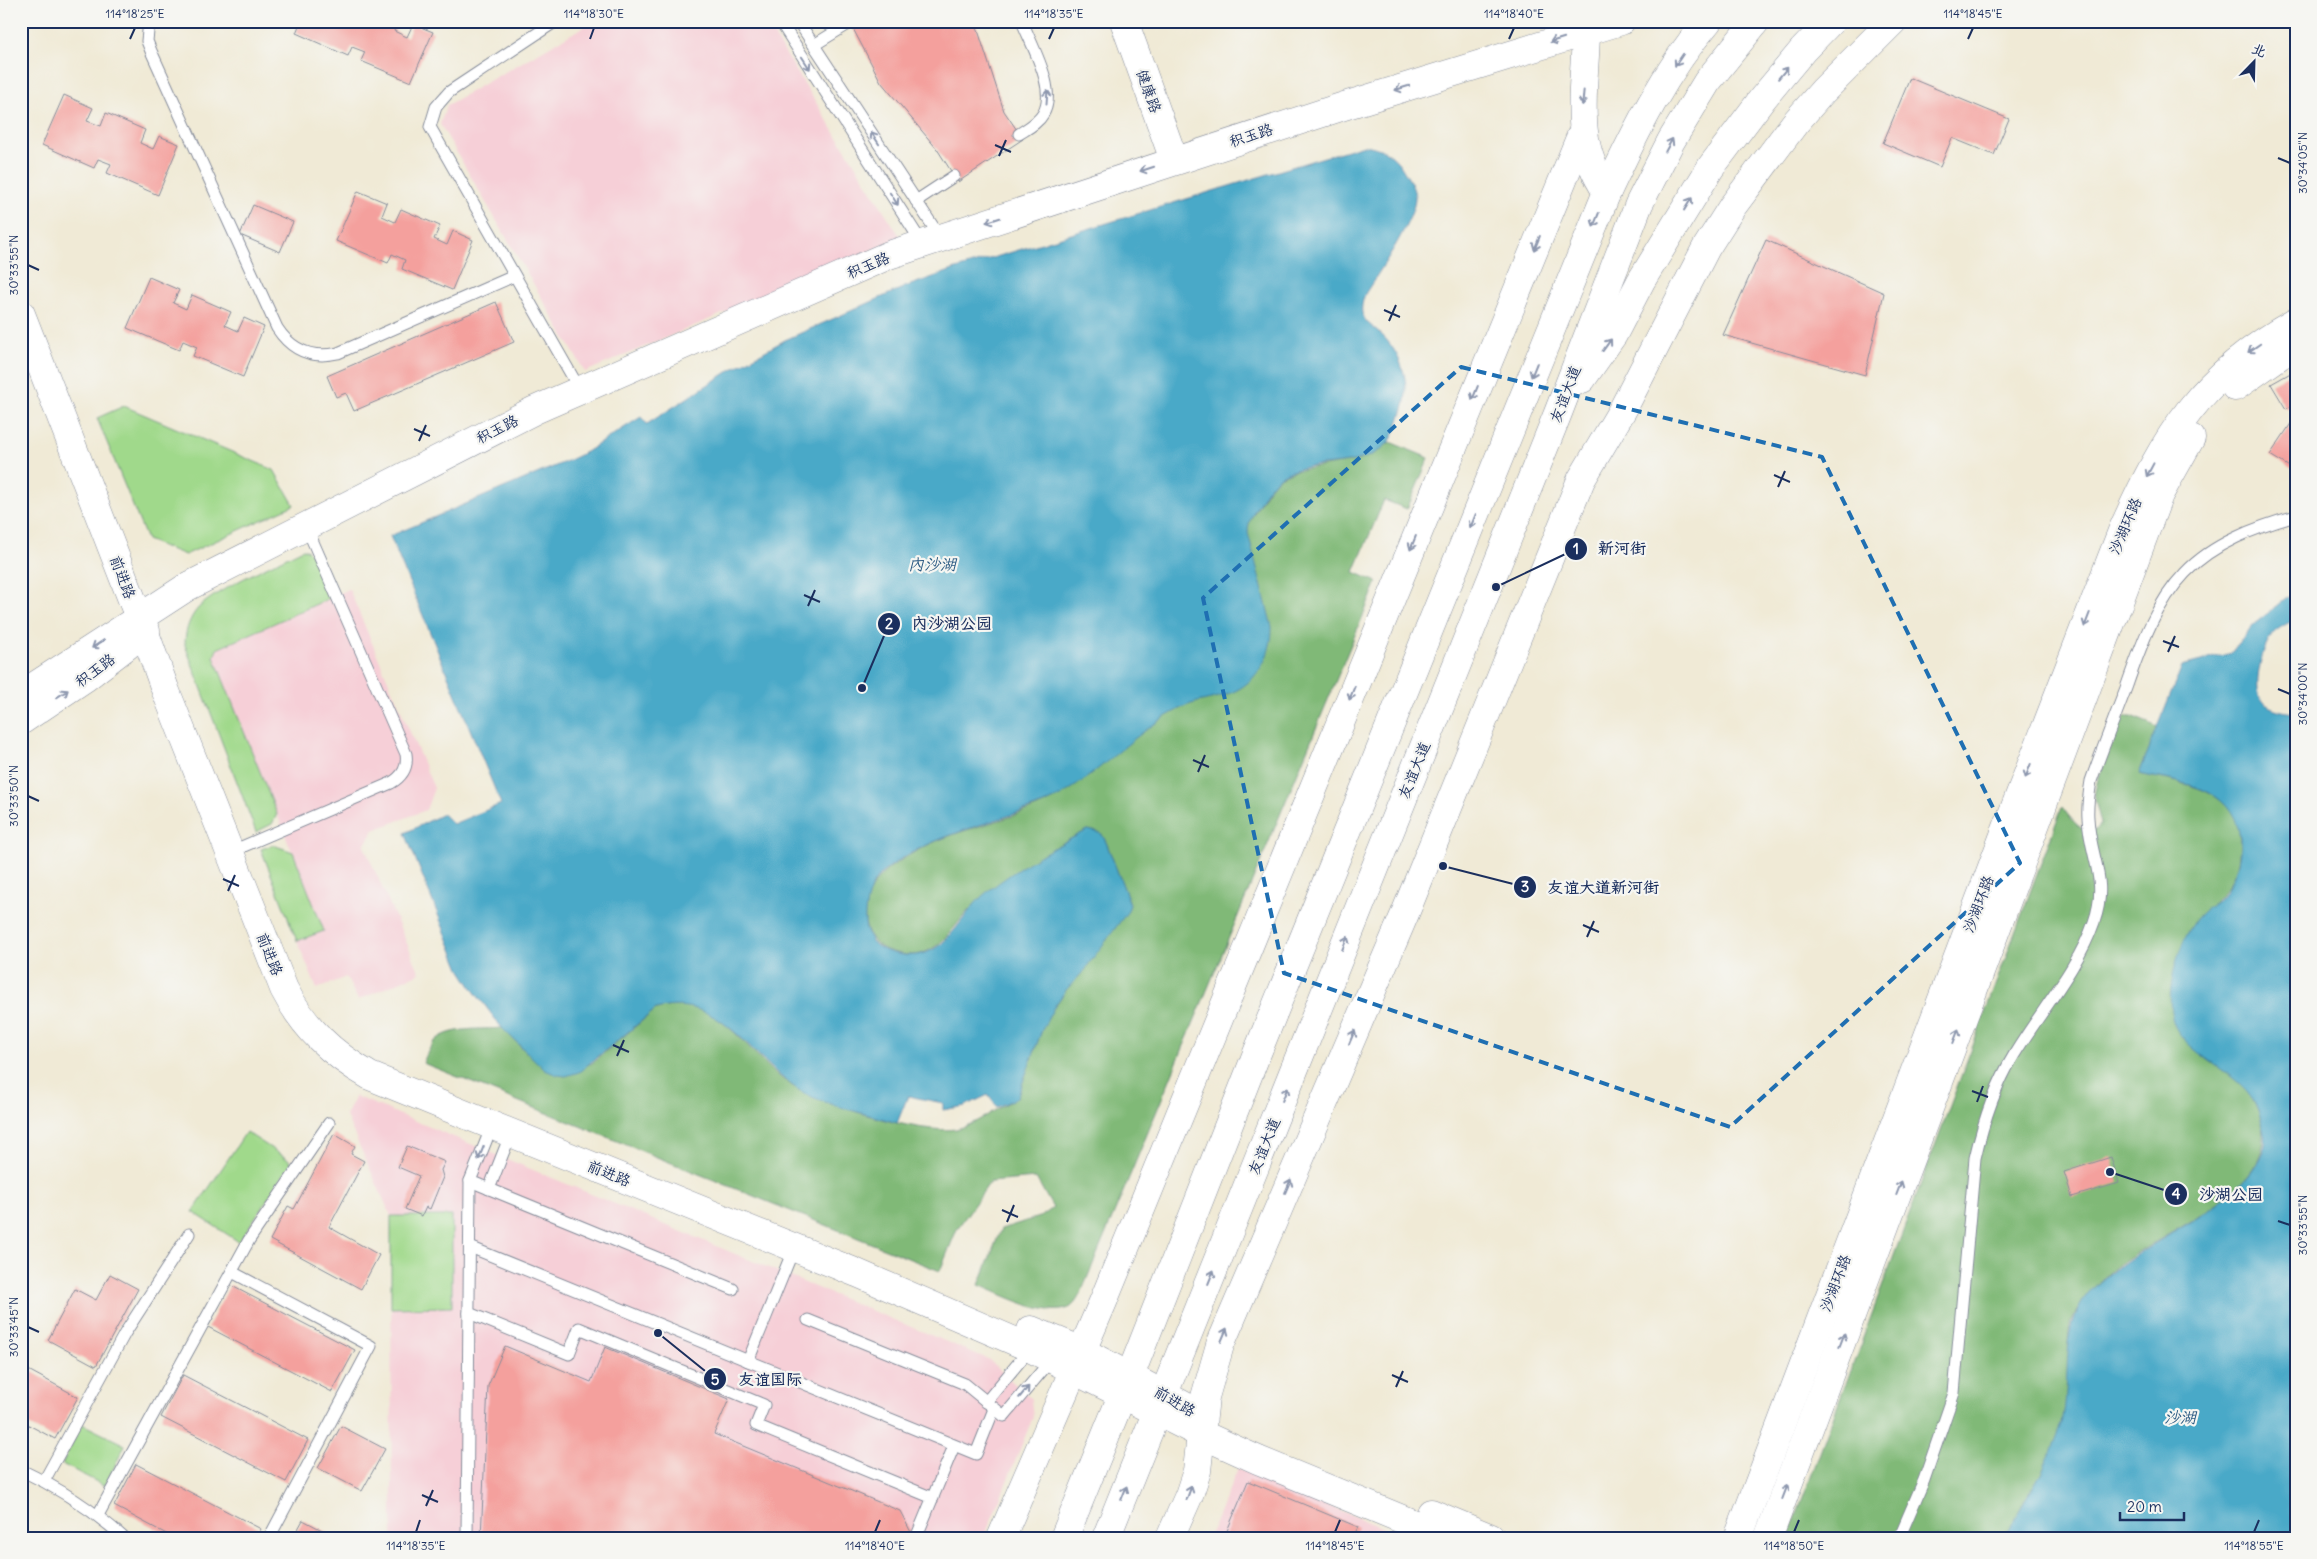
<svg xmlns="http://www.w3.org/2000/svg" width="2317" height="1559" viewBox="0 0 2317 1559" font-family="Delius,'LXGW WenKai TC',sans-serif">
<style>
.built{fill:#f6cfd7}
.green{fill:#a0d98b;stroke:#5e8474}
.forest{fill:#80b977;stroke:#4e746a}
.water{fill:#49a9c8;stroke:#326c93}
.building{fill:#f4a09d}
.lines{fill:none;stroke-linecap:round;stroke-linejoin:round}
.service-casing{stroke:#868c9a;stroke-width:13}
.tertiary-casing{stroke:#868c9a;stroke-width:29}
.secondary-casing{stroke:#868c9a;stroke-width:29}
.primary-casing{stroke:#868c9a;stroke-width:29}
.service{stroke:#fff;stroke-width:11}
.tertiary{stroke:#fff;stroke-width:28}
.secondary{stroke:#fff;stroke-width:28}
.primary{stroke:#fff;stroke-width:28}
.oneway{stroke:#8d97ae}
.marked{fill:none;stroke:#1f6fb2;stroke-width:4;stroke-dasharray:10 6;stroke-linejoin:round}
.ticks{fill:none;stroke:#1b2f5e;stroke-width:2}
.labels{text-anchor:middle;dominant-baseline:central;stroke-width:4.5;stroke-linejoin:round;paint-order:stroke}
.street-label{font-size:15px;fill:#1b2f5e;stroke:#f6f6f2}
.water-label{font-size:16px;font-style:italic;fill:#2b5a83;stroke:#f6f6f2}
.leader{fill:none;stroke:#1b2f5e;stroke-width:2}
.callout-dot{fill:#1b2f5e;stroke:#f6f6f2;stroke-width:2}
.mark-label{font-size:15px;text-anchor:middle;font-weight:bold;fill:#fff}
.callout-label{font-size:16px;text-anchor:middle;font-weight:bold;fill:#1b2f5e;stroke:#f6f6f2;stroke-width:4.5;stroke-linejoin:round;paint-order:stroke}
.neatline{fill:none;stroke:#1b2f5e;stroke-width:2}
.ticks-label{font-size:12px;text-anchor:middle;fill:#1b2f5e}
</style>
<rect width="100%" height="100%" fill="#f6f6f2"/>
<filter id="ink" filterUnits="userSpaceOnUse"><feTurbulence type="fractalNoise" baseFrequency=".02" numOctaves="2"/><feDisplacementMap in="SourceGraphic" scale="10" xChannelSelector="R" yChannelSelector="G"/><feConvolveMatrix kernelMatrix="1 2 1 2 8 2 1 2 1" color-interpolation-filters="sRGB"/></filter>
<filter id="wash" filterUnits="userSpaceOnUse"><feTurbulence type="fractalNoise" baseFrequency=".0096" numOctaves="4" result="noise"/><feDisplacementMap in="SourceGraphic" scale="20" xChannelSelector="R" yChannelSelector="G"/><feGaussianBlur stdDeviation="1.12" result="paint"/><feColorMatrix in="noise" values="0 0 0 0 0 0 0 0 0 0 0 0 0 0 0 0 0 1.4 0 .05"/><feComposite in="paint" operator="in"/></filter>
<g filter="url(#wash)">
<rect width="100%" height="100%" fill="#f0ead6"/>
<g class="built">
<path d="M594,21H765L901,238L585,372L440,124L447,105Z"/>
<path d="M349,589L434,788L426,810L374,830L364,846L420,973L358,1000L346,977L317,989L297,941L324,931L214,658L217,649Z"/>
<path d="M355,1096L988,1359L1031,1399L1033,1417L984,1538H392L391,1216L346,1116Z"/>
<path d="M1238,1468L1407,1538H1209Z"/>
</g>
<g class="green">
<path d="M124,406L274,470L294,505L185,555L147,540L97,418Z"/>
<path d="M303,549L307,550L311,554L330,598L217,649L214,657L277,814L272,824L256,832L185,645C185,633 188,622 195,612C209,592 278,562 303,549Z"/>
<path d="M273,845L293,852L324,931L297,941L261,849Z"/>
<path d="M246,1132L292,1162L239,1242L193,1212Z"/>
<path d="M391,1216H452V1307L391,1308Z"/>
<path d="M82,1424L125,1445L105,1486L62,1464Z"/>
</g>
<g class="forest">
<path d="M1390,442L1429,458L1407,509L1384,500L1354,572L1377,582L1081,1293C1078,1298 1075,1305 1069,1308C1046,1318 1001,1294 979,1285L1001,1229L1042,1216L1053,1208L1036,1178L990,1182L957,1229L940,1271L423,1063C426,1056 429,1048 434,1042C449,1026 482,1030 502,1028L527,1053L591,1064L656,1009C721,991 746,1056 791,1085C821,1104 921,1135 956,1129C976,1125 998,1107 1017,1098L1042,1030L1054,1007L1066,990L1082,973L1130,904L1106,842L1101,833L1088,830C1047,850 1005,875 972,907C955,923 946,945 923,953C916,956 904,955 897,953C870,948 861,928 866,903C872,875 896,863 920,849C964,825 1018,821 1061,795C1102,771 1140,725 1183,707C1197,701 1213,698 1227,695L1248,523L1271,485L1280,477L1294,471L1360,460L1375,453Z"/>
<path d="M2126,716H2131L2158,727L2139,774C2186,784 2248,789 2239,855C2237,873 2229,890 2215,901L2181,1037C2202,1053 2228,1069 2246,1089C2252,1097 2256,1106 2260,1116C2288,1189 2159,1232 2116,1267C2100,1280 2084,1297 2074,1316C2069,1326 2069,1341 2069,1353C2068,1376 2068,1401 2062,1424C2051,1464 2023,1502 2003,1538H1788L2062,807C2070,818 2089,844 2101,824L2094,795L2098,779L2121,721Z"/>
</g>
<g class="water">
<path d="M1364,145C1380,147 1394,154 1402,168C1408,178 1415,187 1415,199C1414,221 1377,275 1365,294C1363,300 1361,306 1362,313C1364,322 1373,327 1379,332C1402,353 1413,386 1401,415C1398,423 1395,436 1388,443C1359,474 1309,456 1278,478C1270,484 1265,493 1260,502C1253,513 1248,520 1248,533L1272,627C1272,658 1255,686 1225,695C1211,700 1195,701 1181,708C1137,730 1104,769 1062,795C1045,805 1026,810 1008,816C967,829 911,845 879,876C871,884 868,896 866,906C864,917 864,928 870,938C878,953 906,958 922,954C952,946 964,910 987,892C1018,867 1052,848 1088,830L1101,833L1106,842L1130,904L1128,911L1082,973L1066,990L1054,1007L1042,1030L1017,1098L997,1107L988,1095L965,1106L943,1110V1103L908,1096L897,1123C869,1114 827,1106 802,1092C753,1063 723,991 656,1009L579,1072L566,1076L557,1075L545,1070L502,1028L474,991L460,969L405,833L443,814L453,824L501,804L390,536L565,462L586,452L641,417L647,424L729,371L785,340L905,287L953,270Z"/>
<path d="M2296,591V619C2287,624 2277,628 2271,636C2262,648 2251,691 2263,702C2272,710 2285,712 2296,713V1538H2003C2023,1503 2052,1461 2062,1422C2072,1381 2059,1332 2086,1297C2130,1241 2241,1215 2264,1149C2267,1140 2265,1128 2261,1119C2257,1108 2253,1097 2245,1089C2225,1067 2181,1049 2173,1021C2164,991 2179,941 2198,917C2206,907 2221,901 2227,890C2236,875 2242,855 2240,837C2232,785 2181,783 2139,774L2182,666L2231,653L2253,625Z"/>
</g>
<g id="blocks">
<g class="building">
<path d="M301,21H398L394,31L407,37L413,24L433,32L411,82L361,61L365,52L352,47L348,56L296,33Z"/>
<path d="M849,21H975L1004,111L1023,139L958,182L937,149L881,82Z"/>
<path d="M1910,78L2009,119L1994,155L1952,138L1940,167L1883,143Z"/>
<path d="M64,95L93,108L87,121L101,126L106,113L145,130L140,143L153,149L159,136L179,144L158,195L107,173L111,164L98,159L94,168L42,145Z"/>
<path d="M358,191L387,203L382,216L395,222L401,209L440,226L434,239L447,245L453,231L473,240L452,290L402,269L405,260L392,254L388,263L336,241Z"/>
<path d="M253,205L293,222L280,252L240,235Z"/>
<path d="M1766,240L1884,293L1865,375L1723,335Z"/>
<path d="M149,277L179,290L173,303L186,309L192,295L231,312L225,325L238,331L244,318L264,327L243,377L193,356L197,347L183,341L179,350L127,328Z"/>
<path d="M496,302L514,342L354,411L346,393L336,397L327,376Z"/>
<path d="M2296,370V404L2286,409L2271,384Z"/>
<path d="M2296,416V471L2270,455Z"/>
<path d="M334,1134L355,1146L351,1154L364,1161L329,1227L379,1255L361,1289L270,1240L288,1206L294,1209Z"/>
<path d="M407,1146L445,1162L441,1170L443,1177L430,1209L426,1207L422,1216L405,1209L419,1176L398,1167Z"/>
<path d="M2111,1157L2119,1183L2072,1197L2064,1172Z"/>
<path d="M110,1274L138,1289L96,1366L48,1340L75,1289L96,1300Z"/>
<path d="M230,1285L355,1350L332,1392L208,1327Z"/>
<path d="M505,1346L591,1382L605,1347L729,1399L714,1434L900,1511L914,1538H481L488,1386Z"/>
<path d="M21,1366L78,1397L55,1439L21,1421Z"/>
<path d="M183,1375L308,1440L286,1482L161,1417Z"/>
<path d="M341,1426L385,1449L362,1491L318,1468Z"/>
<path d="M136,1464L261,1529L256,1538H174L114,1506Z"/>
<path d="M1248,1481L1358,1527L1353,1538H1224Z"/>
<path d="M303,1520L337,1538H293Z"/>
</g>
</g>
</g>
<g filter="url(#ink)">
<use href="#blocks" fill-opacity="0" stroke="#868c9a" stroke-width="1"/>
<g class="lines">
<defs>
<g id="service">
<path d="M149,21L147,41L151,51L277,328C292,351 312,359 338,353L514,276"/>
<path d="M556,21L449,92L436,107L430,127L580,390"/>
<path d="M780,21L922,243"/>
<path d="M798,21L940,237"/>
<path d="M814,45L850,23"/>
<path d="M1019,134C1028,128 1038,123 1043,114C1058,90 1031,45 1022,21"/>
<path d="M916,201L954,176"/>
<path d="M230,852L391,783C403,776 408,767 406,754L306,526"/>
<path d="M470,1181L733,1289"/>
<path d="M489,1189L511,1133"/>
<path d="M470,1247L976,1454L994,1409"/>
<path d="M232,1272L371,1346L269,1538"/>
<path d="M469,1313L569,1354L579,1328L764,1405L756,1425L933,1498"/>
<path d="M808,1320L965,1384L1004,1416L1052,1359"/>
<path d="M748,1361L794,1248"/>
<path d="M986,1402L1030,1349"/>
<path d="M21,1470C59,1488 93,1510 124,1538"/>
<path d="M44,1481L125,1333L189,1234"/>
<path d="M98,1515L249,1240L329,1123"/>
<path d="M467,1538L470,1181L492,1126"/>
<path d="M916,1538L954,1446"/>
<path d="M1899,1538L1924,1480L1954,1393L1975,1158C1983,1123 1995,1086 2014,1055C2039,1013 2078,969 2094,922C2109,879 2090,859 2088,818C2087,806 2089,793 2091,781C2102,750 2114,719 2126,688C2140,648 2155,604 2185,573C2213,543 2257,527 2296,516"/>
</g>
<g id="tertiary">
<path d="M1124,21L1174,160"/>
<path d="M21,314L145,633L165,689L284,989C304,1028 332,1054 370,1076L857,1273L1028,1347L1201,1434L1258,1460L1448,1538"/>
<path d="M2235,387L2296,344"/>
<path d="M1031,1330L1082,1351L1185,1406"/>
<path d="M1431,1513L1491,1538"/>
<path d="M1738,1538L2003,838L2122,531C2165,435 2201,375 2296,322"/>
<path d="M1768,1538L2159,495L2191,438"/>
</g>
<g id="secondary">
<path d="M1595,21L1586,32C1585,90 1571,140 1607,192"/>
<path d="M21,695L187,587L535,410L889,255L1344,106L1621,21"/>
<path d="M21,721L85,678L146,631"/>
<path d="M1001,1538L1103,1302L1582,133"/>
<path d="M1170,1538L1189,1495L1197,1471L1205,1397L1220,1345L1404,916L1581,480L1623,409L1706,248L1732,207L1795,123L1823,91L1893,21"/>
</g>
<g id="primary">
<path d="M1582,379L1613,335L1641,281L1711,167L1763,98L1803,50L1831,21"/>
<path d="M1064,1538L1130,1376L1255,1058L1607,192C1635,132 1665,71 1708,21"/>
<path d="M1106,1538L1558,413L1639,204L1671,141L1707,82L1756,21"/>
</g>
</defs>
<use href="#service" class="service-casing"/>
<use href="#tertiary" class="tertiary-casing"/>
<use href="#secondary" class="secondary-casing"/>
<use href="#primary" class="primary-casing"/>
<use href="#service" class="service"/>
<use href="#tertiary" class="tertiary"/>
<use href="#secondary" class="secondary"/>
<use href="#primary" class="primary"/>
</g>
<defs><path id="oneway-shaft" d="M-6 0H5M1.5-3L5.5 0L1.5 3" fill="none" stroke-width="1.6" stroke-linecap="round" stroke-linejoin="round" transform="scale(1.25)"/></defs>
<g class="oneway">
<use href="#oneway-shaft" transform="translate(1557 40) rotate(163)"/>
<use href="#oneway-shaft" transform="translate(1679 60) rotate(124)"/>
<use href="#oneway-shaft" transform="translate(806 63) rotate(57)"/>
<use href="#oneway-shaft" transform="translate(1783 73) rotate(-50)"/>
<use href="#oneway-shaft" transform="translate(1402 88) rotate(163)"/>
<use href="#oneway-shaft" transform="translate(1047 97) rotate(-86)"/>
<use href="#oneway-shaft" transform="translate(1583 98) rotate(95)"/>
<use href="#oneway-shaft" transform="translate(875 138) rotate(-123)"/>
<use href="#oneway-shaft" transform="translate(1669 145) rotate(-61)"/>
<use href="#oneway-shaft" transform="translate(1147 169) rotate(162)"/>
<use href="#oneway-shaft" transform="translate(894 199) rotate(57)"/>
<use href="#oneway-shaft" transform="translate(1688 204) rotate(-58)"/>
<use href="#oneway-shaft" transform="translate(993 220) rotate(162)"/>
<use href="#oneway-shaft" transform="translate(1596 220) rotate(112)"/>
<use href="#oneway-shaft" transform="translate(1537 243) rotate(112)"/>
<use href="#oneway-shaft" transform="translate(1607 345) rotate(-54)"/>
<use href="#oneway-shaft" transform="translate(2254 348) rotate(145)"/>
<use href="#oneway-shaft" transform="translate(1534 370) rotate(112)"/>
<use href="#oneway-shaft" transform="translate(1475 393) rotate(112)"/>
<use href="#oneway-shaft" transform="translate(2150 470) rotate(118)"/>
<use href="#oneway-shaft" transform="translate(1473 521) rotate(112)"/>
<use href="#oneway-shaft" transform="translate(1413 543) rotate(112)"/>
<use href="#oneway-shaft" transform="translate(2087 620) rotate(111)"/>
<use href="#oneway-shaft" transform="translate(98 644) rotate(147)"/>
<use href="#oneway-shaft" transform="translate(1352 693) rotate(112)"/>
<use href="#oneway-shaft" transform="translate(62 694) rotate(-34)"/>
<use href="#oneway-shaft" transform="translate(2028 771) rotate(111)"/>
<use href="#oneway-shaft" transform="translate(1345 943) rotate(-68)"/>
<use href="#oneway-shaft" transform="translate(1956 1036) rotate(-69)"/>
<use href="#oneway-shaft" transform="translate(1352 1037) rotate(-67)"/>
<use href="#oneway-shaft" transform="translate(1285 1094) rotate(-68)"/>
<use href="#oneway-shaft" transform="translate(481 1153) rotate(112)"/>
<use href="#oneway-shaft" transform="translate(1288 1186) rotate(-67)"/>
<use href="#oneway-shaft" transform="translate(1899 1188) rotate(-69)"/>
<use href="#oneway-shaft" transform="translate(1211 1277) rotate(-68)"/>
<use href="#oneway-shaft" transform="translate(1224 1335) rotate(-67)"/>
<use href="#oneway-shaft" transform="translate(1842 1340) rotate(-69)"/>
<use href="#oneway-shaft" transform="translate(1024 1392) rotate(-50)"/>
<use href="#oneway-shaft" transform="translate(1785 1492) rotate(-69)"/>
<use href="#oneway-shaft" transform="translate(1124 1493) rotate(-68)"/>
<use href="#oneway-shaft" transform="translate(1189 1493) rotate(-70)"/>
</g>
</g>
<path class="marked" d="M1461,367L1822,457L2020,863L1730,1127L1284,973L1203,598Z"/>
<path class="ticks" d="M130,39L135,28M590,39L594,28M1049,39L1054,28M1509,39L1514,28M1968,39L1973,28M995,145L1011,152M999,156L1006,140M2278,158L2290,163M28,265L39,270M1384,310L1400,317M1389,321L1396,305M414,429L430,436M419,441L426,425M1774,475L1790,482M1778,487L1785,471M804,595L820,602M808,606L815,590M2163,641L2179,647M2168,652L2175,636M2278,689L2290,694M1193,760L1209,767M1198,772L1205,755M28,796L39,801M223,879L239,886M228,891L235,875M1583,925L1599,932M1587,937L1594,921M613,1045L629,1052M617,1056L624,1040M1972,1091L1988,1097M1977,1102L1983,1086M1002,1210L1018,1217M2278,1221L2290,1225M1007,1222L1014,1205M28,1327L39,1332M1392,1375L1408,1382M1396,1387L1403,1371M422,1495L438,1502M426,1506L433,1490M416,1532L420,1520M875,1532L880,1520M1335,1532L1340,1520M1794,1532L1799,1520M2254,1532L2259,1520"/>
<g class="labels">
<g class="street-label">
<text transform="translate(1149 91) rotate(70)">健康路</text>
<text transform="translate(1251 135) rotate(-18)">积玉路</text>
<text transform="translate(868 265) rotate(-23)">积玉路</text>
<text transform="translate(1565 394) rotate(-69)">友谊大道</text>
<text transform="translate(497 429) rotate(-27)">积玉路</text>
<text transform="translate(2125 526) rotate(-67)">沙湖环路</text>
<text transform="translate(123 577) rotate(69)">前进路</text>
<text transform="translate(95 670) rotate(-36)">积玉路</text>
<text transform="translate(1414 770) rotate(-68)">友谊大道</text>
<text transform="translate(1978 904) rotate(-69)">沙湖环路</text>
<text transform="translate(270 954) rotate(68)">前进路</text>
<text transform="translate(1264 1146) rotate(-68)">友谊大道</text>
<text transform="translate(609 1173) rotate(22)">前进路</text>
<text transform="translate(1835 1283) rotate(-69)">沙湖环路</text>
<text transform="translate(1175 1401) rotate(30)">前进路</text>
</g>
<g class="water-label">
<text x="932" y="564">内沙湖</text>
<text x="2180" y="1417">沙湖</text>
</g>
</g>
<path class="leader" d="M1496 587L1576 549M862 688L889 624M1443 866L1525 887M2110 1172L2176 1194M658 1333L715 1379"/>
<g class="callout-dot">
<circle cx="1496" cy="587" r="5"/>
<circle cx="862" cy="688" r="5"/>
<circle cx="1443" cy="866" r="5"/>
<circle cx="2110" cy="1172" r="5"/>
<circle cx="658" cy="1333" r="5"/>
<circle cx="1576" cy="549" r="12"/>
<circle cx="889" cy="624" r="12"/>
<circle cx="1525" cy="887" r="12"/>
<circle cx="2176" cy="1194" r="12"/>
<circle cx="715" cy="1379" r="12"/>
</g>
<g class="mark-label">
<text x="1576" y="554">1</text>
<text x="889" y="629">2</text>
<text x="1525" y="892">3</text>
<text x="2176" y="1199">4</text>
<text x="715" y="1385">5</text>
</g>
<g class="callout-label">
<text x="1622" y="554">新河街</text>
<text x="952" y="629">内沙湖公园</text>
<text x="1603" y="893">友谊大道新河街</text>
<text x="2231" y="1200">沙湖公园</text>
<text x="770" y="1385">友谊国际</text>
</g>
<rect width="2317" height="1559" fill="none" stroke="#f6f6f2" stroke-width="55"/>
<g transform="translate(2254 62) rotate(23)" stroke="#f6f6f2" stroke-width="4" paint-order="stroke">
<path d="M0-4L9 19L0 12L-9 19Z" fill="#1b2f5e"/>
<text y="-8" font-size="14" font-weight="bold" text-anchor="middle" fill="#1b2f5e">北</text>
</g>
<path d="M2120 1512v8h64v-8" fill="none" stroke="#1b2f5e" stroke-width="2.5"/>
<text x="2127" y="1512" font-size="15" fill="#1b2f5e" stroke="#f6f6f2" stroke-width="4" paint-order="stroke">20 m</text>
<rect x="28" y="28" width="2262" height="1504" class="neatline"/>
<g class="ticks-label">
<text x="135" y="18">114°18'25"E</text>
<text x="594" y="18">114°18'30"E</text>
<text x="1054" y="18">114°18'35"E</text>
<text x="1514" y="18">114°18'40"E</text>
<text x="1973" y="18">114°18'45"E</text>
<text transform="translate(2303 163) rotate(-90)" y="4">30°34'05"N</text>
<text transform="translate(14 265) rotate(-90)" y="4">30°33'55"N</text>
<text transform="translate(2303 694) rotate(-90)" y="4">30°34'00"N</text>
<text transform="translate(14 796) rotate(-90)" y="4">30°33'50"N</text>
<text transform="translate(2303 1225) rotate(-90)" y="4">30°33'55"N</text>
<text transform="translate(14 1327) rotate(-90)" y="4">30°33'45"N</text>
<text x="416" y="1550">114°18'35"E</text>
<text x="875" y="1550">114°18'40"E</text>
<text x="1335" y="1550">114°18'45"E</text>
<text x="1794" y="1550">114°18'50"E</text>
<text x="2254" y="1550">114°18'55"E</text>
</g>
</svg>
